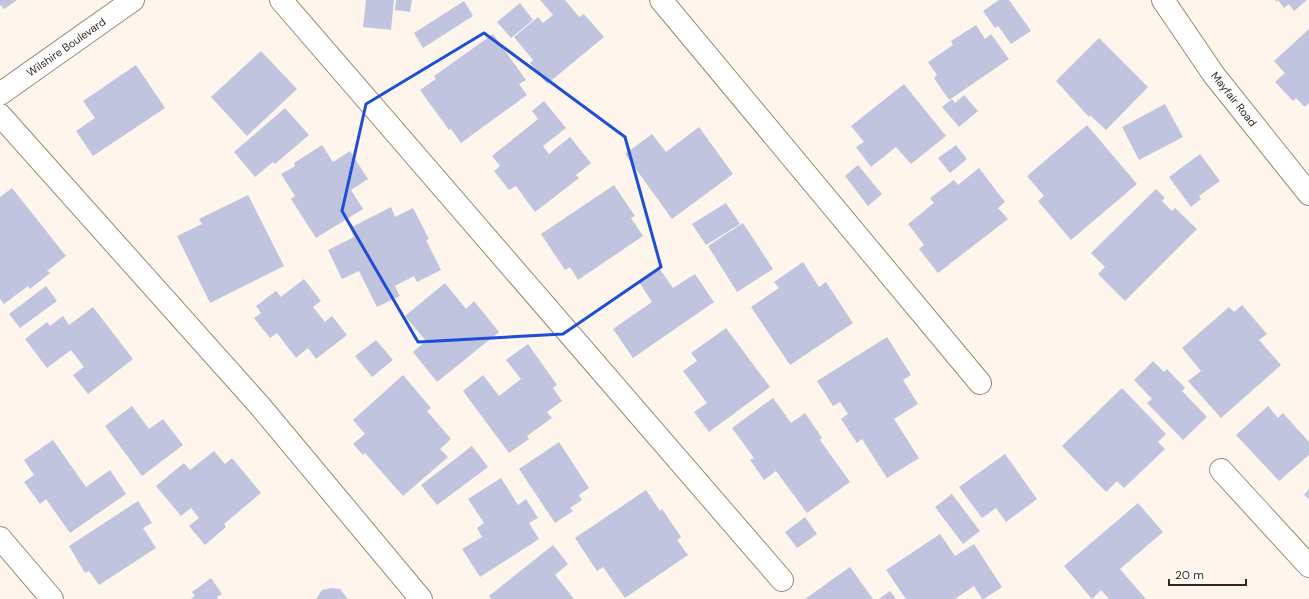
<svg xmlns="http://www.w3.org/2000/svg" width="1309" height="599" viewBox="0 0 1309 599" font-family="'DM Sans',sans-serif">
<style>
.building{fill:#c1c4de}
.lines{fill:none;stroke-linecap:round;stroke-linejoin:round}
.street-casing{stroke:#9a8873;stroke-width:24}
.street{stroke:#fff;stroke-width:22}
.marked{fill:none;stroke:#1d4ed8;stroke-width:3;stroke-linejoin:round}
.labels{text-anchor:middle;dominant-baseline:central;stroke-width:3.5;stroke-linejoin:round;paint-order:stroke}
.street-label{font-size:11px;fill:#312921;stroke:#fff}
</style>
<rect width="100%" height="100%" fill="#fef6ed"/>
<g class="building">
<path d="M0,0H17L4,9L1,5L0,6Z"/>
<path d="M366,0H394L391,30L363,27Z"/>
<path d="M396,0H412L410,12L395,10Z"/>
<path d="M540,0H565L579,17L584,14L604,37L547,84L530,63L533,60L514,37L538,17L543,23L553,15Z"/>
<path d="M999,0H1009L1031,31L1011,44L998,26L995,28L983,11Z"/>
<path d="M1275,0H1307L1294,11L1289,4L1284,8L1278,0L1276,2Z"/>
<path d="M464,1L473,16L423,48L414,33Z"/>
<path d="M520,3L533,20L511,38L497,22Z"/>
<path d="M976,25L985,39L991,34L1009,59L949,100L934,78L937,75L928,62L953,45L951,41Z"/>
<path d="M1309,29V103L1305,107L1296,98L1293,101L1275,82L1285,73L1274,61Z"/>
<path d="M493,34L526,80L519,84L527,95L461,143L451,129L449,130L420,90L436,79L434,76Z"/>
<path d="M1099,38L1148,87L1106,130L1090,115L1089,117L1056,81Z"/>
<path d="M261,51L297,89L247,136L211,97Z"/>
<path d="M136,65L165,108L93,156L76,131L95,118L83,101Z"/>
<path d="M904,84L946,136L911,164L896,147L871,167L856,147L864,142L851,126Z"/>
<path d="M964,95L978,111L959,127L942,107L952,99L955,103Z"/>
<path d="M544,101L566,128L543,146L549,154L570,137L591,163L576,175L579,178L535,212L516,186L509,190L494,171L500,166L492,156L538,119L532,111Z"/>
<path d="M1165,104L1183,137L1139,160L1122,127Z"/>
<path d="M285,108L309,135L275,164L273,162L255,177L234,152Z"/>
<path d="M1087,125L1137,184L1071,240L1038,201L1044,196L1027,176Z"/>
<path d="M699,127L733,174L672,219L625,154L652,134L666,152Z"/>
<path d="M322,145L333,162L350,151L368,179L351,190L363,209L316,238L291,199L295,196L281,174L295,166L294,163Z"/>
<path d="M956,145L967,159L950,173L938,158Z"/>
<path d="M1200,154L1220,181L1199,196L1201,199L1191,207L1169,177Z"/>
<path d="M858,165L882,194L868,206L845,176Z"/>
<path d="M979,168L1005,202L998,208L1008,219L938,273L919,249L924,245L908,224L934,203L930,198L954,180L958,185Z"/>
<path d="M614,185L635,216L631,218L643,236L578,280L570,267L565,270L541,234Z"/>
<path d="M12,188L66,256L47,271L50,273L30,289L28,286L4,304L0,299V197Z"/>
<path d="M1156,189L1165,198L1162,201L1172,211L1175,208L1197,229L1125,301L1098,274L1105,267L1091,253Z"/>
<path d="M248,195L284,266L210,303L177,236L202,224L199,219Z"/>
<path d="M726,203L740,224L706,245L692,224Z"/>
<path d="M391,207L395,217L413,208L429,239L426,240L441,270L417,282L414,276L395,286L400,296L377,307L359,271L342,279L328,250L354,237L350,228Z"/>
<path d="M743,223L773,269L737,292L708,246Z"/>
<path d="M803,262L819,287L826,282L853,323L790,365L751,307L779,288L774,282Z"/>
<path d="M659,268L673,288L695,274L714,302L633,358L613,329L652,302L639,282Z"/>
<path d="M304,279L321,301L313,307L325,322L332,316L347,335L316,359L308,348L296,358L277,333L270,338L254,318L261,313L256,306L276,291L281,297Z"/>
<path d="M445,283L466,309L474,301L499,332L437,382L413,352L426,341L405,316Z"/>
<path d="M46,286L57,301L20,328L9,314Z"/>
<path d="M1242,305L1267,334L1259,340L1281,365L1221,418L1188,381L1201,371L1182,348L1229,307L1234,312Z"/>
<path d="M93,307L133,359L88,394L73,375L84,367L71,350L47,368L25,339L47,322L50,326L63,316L69,325Z"/>
<path d="M726,328L770,387L709,432L694,412L707,403L683,371L697,361L691,353Z"/>
<path d="M887,337L911,375L903,380L918,404L894,419L919,458L887,478L862,439L857,443L841,419L848,414L840,402L833,406L817,381Z"/>
<path d="M376,340L393,360L372,377L355,356Z"/>
<path d="M528,344L557,385L553,388L562,401L547,412L552,418L527,436L529,439L509,453L463,391L483,375L499,396L521,379L506,360Z"/>
<path d="M1153,361L1164,372L1167,369L1185,388L1182,391L1207,417L1183,440L1147,403L1152,399L1134,380Z"/>
<path d="M403,375L431,408L427,411L451,439L440,449L448,457L403,496L365,453L363,455L353,444L365,434L353,420Z"/>
<path d="M1122,388L1166,434L1158,442L1165,449L1124,488L1117,481L1106,492L1062,446Z"/>
<path d="M773,398L791,423L805,413L822,438L820,440L850,482L807,513L776,471L764,480L750,460L754,458L732,428Z"/>
<path d="M132,406L149,429L163,419L183,445L142,476L105,426Z"/>
<path d="M1268,406L1278,418L1283,413L1309,442V455L1279,481L1236,435Z"/>
<path d="M53,440L86,487L110,470L126,494L70,533L46,499L40,504L24,482L34,475L24,460Z"/>
<path d="M559,442L589,488L579,495L582,500L570,508L573,511L555,523L519,469Z"/>
<path d="M472,446L488,467L437,505L421,485Z"/>
<path d="M214,451L225,464L232,458L261,493L224,524L226,527L205,545L189,526L199,518L191,508L181,516L156,486L184,463L190,470Z"/>
<path d="M1005,454L1037,499L1006,522L996,508L982,518L959,487Z"/>
<path d="M501,478L518,505L526,499L538,518L529,523L539,539L480,577L462,549L482,537L477,528L484,523L468,499Z"/>
<path d="M1309,489V499L1304,495Z"/>
<path d="M646,490L660,511L662,509L681,537L677,540L688,555L625,598L603,567L597,571L575,538Z"/>
<path d="M952,494L980,531L963,544L935,507Z"/>
<path d="M138,501L152,523L143,528L156,548L99,585L89,571L85,573L69,546Z"/>
<path d="M1138,503L1163,532L1120,569L1146,599H1109L1101,590L1092,599L1064,566Z"/>
<path d="M805,517L817,534L797,548L785,532Z"/>
<path d="M940,534L955,556L974,544L1002,587L984,599H982L974,586L955,599H906L886,570Z"/>
<path d="M553,545L568,564L555,575L574,599H491L489,596Z"/>
<path d="M850,567L873,599H805Z"/>
<path d="M211,578L222,594L217,597L218,599H191L195,596L192,592Z"/>
<path d="M331,588L340,589L348,599H316L322,590Z"/>
<path d="M890,591L896,599H879Z"/>
</g>
<g class="lines">
<defs>
<g id="street">
<path d="M281,0L782,580"/>
<path d="M661,0L980,383"/>
<path d="M1163,0L1214,75L1309,194"/>
<path d="M0,94L133,0"/>
<path d="M0,115L260,406L421,599"/>
<path d="M1221,470L1309,566"/>
<path d="M0,538L52,599"/>
</g>
</defs>
<use href="#street" class="street-casing"/>
<use href="#street" class="street"/>
</g>
<path class="marked" d="M484,33L625,137L661,267L563,334L418,342L342,211L366,104Z"/>
<g class="labels">
<g class="street-label">
<text transform="translate(66 47) rotate(-35)">Wilshire Boulevard</text>
<text transform="translate(1234 99) rotate(52)">Mayfair Road</text>
</g>
</g>
<path d="M1169 579v6h77v-6" fill="none" stroke="#312921" stroke-width="2"/>
<text x="1175" y="579" font-size="12" fill="#312921" stroke="#ffffff" stroke-width="3" paint-order="stroke">20 m</text>
</svg>
